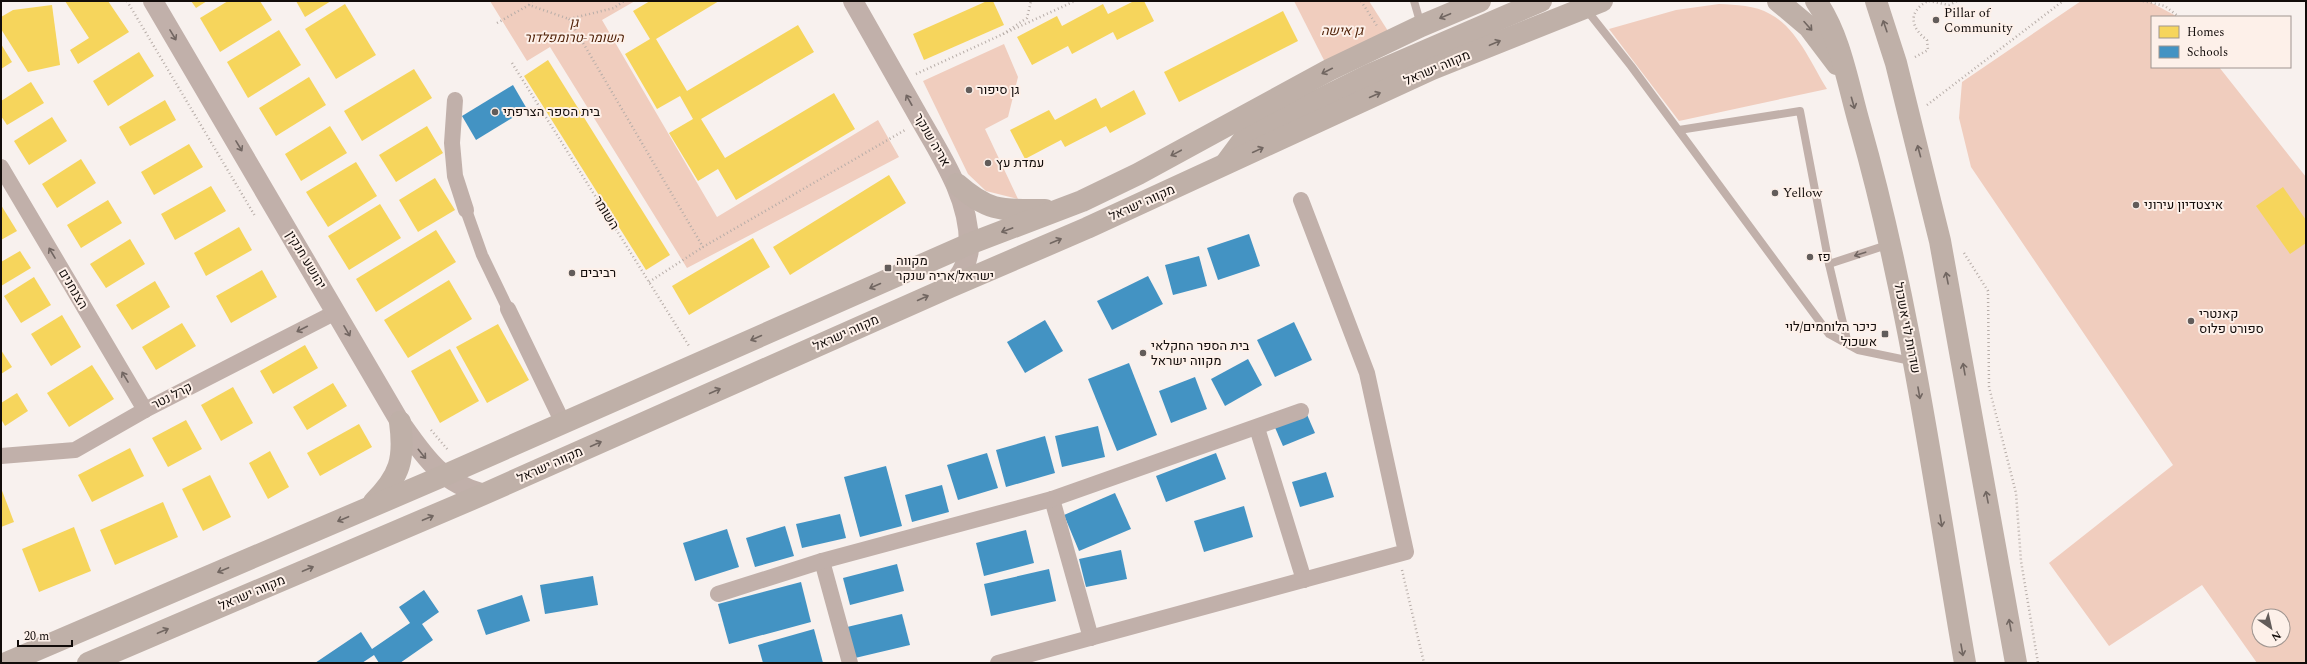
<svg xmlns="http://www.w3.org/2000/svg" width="2307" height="664" viewBox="0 0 2307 664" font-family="Spectral,Heebo,serif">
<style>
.green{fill:#f0cdbe;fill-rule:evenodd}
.homes{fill:#f6d55c}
.schools{fill:#4393c3}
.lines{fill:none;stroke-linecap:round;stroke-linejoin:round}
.path{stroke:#b7ada8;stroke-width:2.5;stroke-dasharray:1 3;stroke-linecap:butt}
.service{stroke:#c1b0aa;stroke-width:8}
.pedestrian{stroke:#c1b0aa;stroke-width:12}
.minor{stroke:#c1b0aa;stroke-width:16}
.tertiary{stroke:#c1b0aa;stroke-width:20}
.secondary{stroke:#bfb0a8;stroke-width:22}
.oneway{stroke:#716661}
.oneway2{stroke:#726662}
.poi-dot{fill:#625c5a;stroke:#fdf0e9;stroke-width:1.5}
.labels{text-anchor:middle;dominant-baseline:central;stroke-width:4;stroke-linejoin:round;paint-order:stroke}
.poi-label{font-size:13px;fill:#120c0a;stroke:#fdf0e9;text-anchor:start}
.park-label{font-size:13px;font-style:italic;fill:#502107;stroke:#fdf0e9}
.street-label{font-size:13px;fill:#120c0a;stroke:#fdf0e9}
</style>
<rect width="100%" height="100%" fill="#f8f1ee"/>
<g class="green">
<path d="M490,1H635L602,20L717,217L878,120L899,157L687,268L550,47L527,61Z"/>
<path d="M1294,1H1369L1393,39L1329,70Z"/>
<path d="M2081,1H2148L2178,17H2152V67H2219L2306,177V663H2257L2202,585L2109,646L2049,563L2173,465L1971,167L1959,118L1962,82ZM2259,616H2283V640H2259Z"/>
<path d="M1719,4C1736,5 1755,5 1770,14C1797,28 1812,65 1827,89L1679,121L1609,29L1676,10Z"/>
<path d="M1004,44L1018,77L1008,117L985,129L1018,199L986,191L968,174L923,81Z"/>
</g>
<g class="homes">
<path d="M65,1H108L129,32L78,64L70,50L89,38Z"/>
<path d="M191,1H207L196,8Z"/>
<path d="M228,1H260L272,20L220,52L200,18Z"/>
<path d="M296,1H331L305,17Z"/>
<path d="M650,1H719L656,39L687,91L798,25L814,52L701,119L725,158L834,93L855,129L736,200L718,169L698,181L669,133L693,119L680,96L657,109L625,54L650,39L633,11Z"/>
<path d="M987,1H993L1004,25L924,60L913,34Z"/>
<path d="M1134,1H1144L1154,21L1117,40L1113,32L1072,54L1068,46L1032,65L1017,37L1057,16L1062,26L1103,4L1108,14Z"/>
<path d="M345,4L376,55L336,79L305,29Z"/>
<path d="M52,5L60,65L28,72L1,29V17L13,10Z"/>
<path d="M1283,11L1298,41L1179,102L1164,72Z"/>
<path d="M279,30L301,65L248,98L227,62Z"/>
<path d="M1,44L12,62L1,69Z"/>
<path d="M139,52L154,76L108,106L93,81Z"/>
<path d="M548,60L670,255L646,270L524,76Z"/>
<path d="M414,69L432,98L362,141L344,111Z"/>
<path d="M309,77L326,105L276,136L259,108Z"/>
<path d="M31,82L44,103L7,125L1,116V101Z"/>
<path d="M1134,90L1146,114L1110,133L1106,126L1065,147L1061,140L1025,159L1010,130L1049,110L1055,120L1096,98L1101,108Z"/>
<path d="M165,100L176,120L130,146L119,127Z"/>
<path d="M52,117L67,141L29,165L14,141Z"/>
<path d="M330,126L347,153L301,181L285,154Z"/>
<path d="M427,126L443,153L396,182L379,155Z"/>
<path d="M189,144L203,167L154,195L141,172Z"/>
<path d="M81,159L96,183L57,208L42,184Z"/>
<path d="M356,162L377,196L328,227L306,192Z"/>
<path d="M889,175L906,203L790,275L773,247Z"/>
<path d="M435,178L455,210L418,232L399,200Z"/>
<path d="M211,186L226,211L175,240L161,214Z"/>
<path d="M2283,187L2306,220V243L2290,254L2256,206Z"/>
<path d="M108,200L122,223L81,248L67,225Z"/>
<path d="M380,204L401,238L349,270L328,236Z"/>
<path d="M1,205L17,231L1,240Z"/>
<path d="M239,227L252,250L206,276L194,253Z"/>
<path d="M436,230L456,262L376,312L356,279Z"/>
<path d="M753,238L770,267L689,315L672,286Z"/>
<path d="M130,239L145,264L106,288L90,264Z"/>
<path d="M20,251L31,268L1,286V262Z"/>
<path d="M262,270L277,297L231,323L216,296Z"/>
<path d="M34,277L51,305L21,323L4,296Z"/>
<path d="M449,280L472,319L408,358L384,320Z"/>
<path d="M155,281L170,307L132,330L116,305Z"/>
<path d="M62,315L81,347L51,366L31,334Z"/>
<path d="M182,323L196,346L156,370L142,347Z"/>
<path d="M498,324L529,380L487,403L456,347Z"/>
<path d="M305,345L318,368L273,394L260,371Z"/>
<path d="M450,349L479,401L440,423L411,371Z"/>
<path d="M1,350L12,367L1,374Z"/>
<path d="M92,365L114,399L69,427L47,393Z"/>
<path d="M333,383L347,406L307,430L293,407Z"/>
<path d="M233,387L253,423L221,441L201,405Z"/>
<path d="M17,393L28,411L5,426L1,419V403Z"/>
<path d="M186,420L202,449L168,467L152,438Z"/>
<path d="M359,424L372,447L320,476L307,453Z"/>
<path d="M130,448L144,476L92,502L78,475Z"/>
<path d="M270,451L289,487L268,499L249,463Z"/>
<path d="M210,475L231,517L203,531L182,489Z"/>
<path d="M1,488L14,522L1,527Z"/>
<path d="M163,502L178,537L115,565L100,530Z"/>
<path d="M74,527L91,571L39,592L22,549Z"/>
</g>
<g class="schools">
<path d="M513,85L527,109L476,140L462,116Z"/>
<path d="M1249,234L1260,266L1218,280L1207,248Z"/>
<path d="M1199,256L1207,286L1173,295L1165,265Z"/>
<path d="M1148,276L1163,304L1112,330L1097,301Z"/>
<path d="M1045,320L1063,351L1025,373L1007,342Z"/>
<path d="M1294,322L1312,360L1275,377L1257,340Z"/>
<path d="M1248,359L1262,385L1225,406L1211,379Z"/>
<path d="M1129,363L1157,435L1117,451L1088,379Z"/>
<path d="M1195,377L1207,409L1171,423L1159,391Z"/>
<path d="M1305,410L1315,433L1283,446L1273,423Z"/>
<path d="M1098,426L1105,457L1062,467L1055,436Z"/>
<path d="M1045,436L1055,473L1006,487L996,450Z"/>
<path d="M987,453L998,488L958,500L947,465Z"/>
<path d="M1216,453L1226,479L1166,502L1156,476Z"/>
<path d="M886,466L902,526L860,537L844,477Z"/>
<path d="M1326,472L1334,497L1300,507L1292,482Z"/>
<path d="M942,485L949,512L912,522L905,495Z"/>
<path d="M1115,493L1131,529L1079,551L1064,515Z"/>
<path d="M1244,506L1253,537L1204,552L1194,521Z"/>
<path d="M840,514L846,538L802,548L796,524Z"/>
<path d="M785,526L794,556L755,567L746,538Z"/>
<path d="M727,529L739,567L695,581L683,543Z"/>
<path d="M1026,530L1034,563L984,576L976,543Z"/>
<path d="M1121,550L1127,579L1086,587L1079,559Z"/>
<path d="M897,564L904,591L850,605L843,578Z"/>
<path d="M1049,569L1056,601L991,616L984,584Z"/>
<path d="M593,576L598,605L545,614L540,585Z"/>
<path d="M801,582L811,622L729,644L718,604Z"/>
<path d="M424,590L439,612L422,624L433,640L400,663H379L374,655L362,663H315L361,632L372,649L410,623L399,607Z"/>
<path d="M522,595L530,621L486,635L477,610Z"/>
<path d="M902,614L910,645L855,658L847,627Z"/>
<path d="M814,629L823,663H763L758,645Z"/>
</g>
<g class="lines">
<g class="path">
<path d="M127,1L255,216"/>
<path d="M532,1L529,5L569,19L614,8L624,1"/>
<path d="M1361,1L1377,26"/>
<path d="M1929,1L1949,5L1957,1"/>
<path d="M2143,1L2165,6L2179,17"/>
<path d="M569,19L703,247"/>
<path d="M497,23L529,5"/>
<path d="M1003,34L1027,18L1031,1"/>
<path d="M1915,57L1928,50L1927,40C1911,28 1907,12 1928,1"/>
<path d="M512,63L689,346"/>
<path d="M916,74L1075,1"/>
<path d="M1927,105L2063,1"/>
<path d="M1964,253L1988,291L1989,387L2016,493L2021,561L2038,663"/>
<path d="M649,282L703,247L905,130"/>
<path d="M431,430L448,450"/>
<path d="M1402,570L1424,663"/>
</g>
<g class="service">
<path d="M1414,1L1421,25"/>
<path d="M1585,8L1631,66L1829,334L1858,350L1911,361"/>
<path d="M1679,130L1800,111L1829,264L1848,344"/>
<path d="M1829,264L1890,244"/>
</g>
<path class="pedestrian" d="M466,210L482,255L508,309"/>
<g class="minor">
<path d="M455,100L452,143L455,176L466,210"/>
<path d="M1,167L145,410"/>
<path d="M508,309L563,423"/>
<path d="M1257,428L1304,580"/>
<path d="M1,456L75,450L145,410L336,312"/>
<path d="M1052,499L1091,638"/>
<path d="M822,561L850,663"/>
<path d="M718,594L822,561L1052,499L1301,411"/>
<path d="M998,663L1406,552L1367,373L1301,200"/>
</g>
<g class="tertiary">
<path d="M153,1L400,422C424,456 441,483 484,494"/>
<path d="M853,1C874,38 895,75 916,112C939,153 969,195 969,244C970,261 961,275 950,287"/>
</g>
<g class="secondary">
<path d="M1778,1L1809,27L1837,64"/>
<path d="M1816,1C1841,37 1848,85 1860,126C1910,302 1934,484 1965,663"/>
<path d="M1876,1L1896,63L1940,241L2016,663"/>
<path d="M1226,163L1246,136L1369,75L1541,1"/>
<path d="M957,184C990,213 1003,210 1045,210"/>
<path d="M374,502C400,476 405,459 400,422"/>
<path d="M6,663L443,476L969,244L1082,201L1138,174L1329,70L1421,26L1480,1"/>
<path d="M88,663L484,494L950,287L1087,228L1432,69L1602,1"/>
</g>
</g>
<defs><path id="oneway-shaft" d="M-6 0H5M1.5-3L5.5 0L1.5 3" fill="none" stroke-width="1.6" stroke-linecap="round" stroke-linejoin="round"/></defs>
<g class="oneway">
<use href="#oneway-shaft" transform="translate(1445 16) rotate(157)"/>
<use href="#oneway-shaft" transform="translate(1808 26) rotate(48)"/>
<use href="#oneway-shaft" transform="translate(1885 26) rotate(-109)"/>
<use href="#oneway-shaft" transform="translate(1495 43) rotate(-23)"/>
<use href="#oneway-shaft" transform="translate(1327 71) rotate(153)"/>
<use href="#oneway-shaft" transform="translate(1375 95) rotate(-24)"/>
<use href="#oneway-shaft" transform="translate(1853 103) rotate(74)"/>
<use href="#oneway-shaft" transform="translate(1258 150) rotate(-25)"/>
<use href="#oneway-shaft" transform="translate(1919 151) rotate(-105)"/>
<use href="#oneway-shaft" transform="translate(1176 153) rotate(152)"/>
<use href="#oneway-shaft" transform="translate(1007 230) rotate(160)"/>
<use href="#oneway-shaft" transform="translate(1056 241) rotate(-23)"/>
<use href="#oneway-shaft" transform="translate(1947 278) rotate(-101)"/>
<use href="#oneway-shaft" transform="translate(875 286) rotate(156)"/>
<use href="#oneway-shaft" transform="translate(923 298) rotate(-24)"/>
<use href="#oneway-shaft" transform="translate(756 338) rotate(156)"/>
<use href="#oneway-shaft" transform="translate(1964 369) rotate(-100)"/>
<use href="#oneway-shaft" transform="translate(715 391) rotate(-24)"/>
<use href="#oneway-shaft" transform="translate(1919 393) rotate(80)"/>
<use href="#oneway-shaft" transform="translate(596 444) rotate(-24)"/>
<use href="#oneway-shaft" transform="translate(1987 497) rotate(-101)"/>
<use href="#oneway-shaft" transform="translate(428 518) rotate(-23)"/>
<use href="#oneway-shaft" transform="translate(343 519) rotate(157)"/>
<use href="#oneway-shaft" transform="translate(1941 521) rotate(81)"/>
<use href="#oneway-shaft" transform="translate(308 569) rotate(-23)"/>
<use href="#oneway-shaft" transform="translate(223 570) rotate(157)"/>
<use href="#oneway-shaft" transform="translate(2010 625) rotate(-100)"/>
<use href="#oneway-shaft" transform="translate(163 631) rotate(-23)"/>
<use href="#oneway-shaft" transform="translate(1962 650) rotate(80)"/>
</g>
<g class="oneway2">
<use href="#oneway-shaft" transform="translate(173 35) rotate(59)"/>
<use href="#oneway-shaft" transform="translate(909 100) rotate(-119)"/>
<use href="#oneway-shaft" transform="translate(239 146) rotate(59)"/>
<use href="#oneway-shaft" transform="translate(52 253) rotate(-121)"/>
<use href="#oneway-shaft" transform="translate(1860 254) rotate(162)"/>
<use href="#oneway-shaft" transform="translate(302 329) rotate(153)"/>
<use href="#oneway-shaft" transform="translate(347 331) rotate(60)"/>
<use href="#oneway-shaft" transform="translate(125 377) rotate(-121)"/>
<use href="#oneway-shaft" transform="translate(422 454) rotate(51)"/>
</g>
<g class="poi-dot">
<circle cx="1936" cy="20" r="4"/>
<circle cx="969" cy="90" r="4"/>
<circle cx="495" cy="112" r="4"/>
<circle cx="988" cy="163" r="4"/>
<circle cx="1775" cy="193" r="4"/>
<circle cx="2136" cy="205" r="4"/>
<circle cx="1810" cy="257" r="4"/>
<rect x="884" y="264" width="8" height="8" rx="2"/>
<circle cx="572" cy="273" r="4"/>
<circle cx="2191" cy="321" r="4"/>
<rect x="1881" y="330" width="8" height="8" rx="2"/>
<circle cx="1143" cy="353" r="4"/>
</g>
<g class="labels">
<g class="poi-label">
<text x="1944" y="13">Pillar of<tspan x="1944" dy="15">Community</tspan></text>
<text x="977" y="90">גן סיפור</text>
<text x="503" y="112">בית הספר הצרפתי</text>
<text x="996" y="163">עמדת עץ</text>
<text x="1783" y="193">Yellow</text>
<text x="2144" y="205">איצטדיון עירוני</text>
<text x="1818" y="257">פז</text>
<text x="896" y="261">מקווה<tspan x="896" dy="15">ישראל/אריה שנקר</tspan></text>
<text x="580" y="273">רביבים</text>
<text x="2199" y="314">קאנטרי<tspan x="2199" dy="15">ספורט פלוס</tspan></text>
<text x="1877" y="327" text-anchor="end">כיכר הלוחמים/לוי<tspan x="1877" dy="15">אשכול</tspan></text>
<text x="1151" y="346">בית הספר החקלאי<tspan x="1151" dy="15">מקווה ישראל</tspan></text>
</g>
<g class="park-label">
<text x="574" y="23">גן<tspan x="574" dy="15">השומר-טרומפלדור</tspan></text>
<text x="1342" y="31">גן אישה</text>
</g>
<g class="street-label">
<text transform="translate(1437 68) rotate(-23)">מקווה ישראל</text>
<text transform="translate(932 140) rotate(60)">אריה שנקר</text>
<text transform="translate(1142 203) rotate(-24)">מקווה ישראל</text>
<text transform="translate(606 213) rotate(58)">השומר</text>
<text transform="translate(306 260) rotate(59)">יהושע חנקין</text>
<text transform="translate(73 289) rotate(59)">הצנחנים</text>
<text transform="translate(1907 328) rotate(79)">שדרות לוי אשכול</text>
<text transform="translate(846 333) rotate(-24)">מקווה ישראל</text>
<text transform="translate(172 396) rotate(-27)">קרל נטר</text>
<text transform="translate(550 465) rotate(-24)">מקווה ישראל</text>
<text transform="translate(252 593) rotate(-23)">מקווה ישראל</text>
</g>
</g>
<rect width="2307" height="664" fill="none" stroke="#120c0a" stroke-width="4"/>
<rect x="2151" y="16" width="140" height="52" fill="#fdf0e9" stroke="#9f9590"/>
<rect x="2159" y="26" width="20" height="12" fill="#f6d55c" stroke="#9f9590"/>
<text x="2187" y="36" font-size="12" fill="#120c0a">Homes</text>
<rect x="2159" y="46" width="20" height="12" fill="#4393c3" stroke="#9f9590"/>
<text x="2187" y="56" font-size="12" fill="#120c0a">Schools</text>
<g transform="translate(2271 628) rotate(146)"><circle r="19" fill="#fdf0e9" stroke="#9f9590"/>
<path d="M0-3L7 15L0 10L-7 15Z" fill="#625c5a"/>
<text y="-6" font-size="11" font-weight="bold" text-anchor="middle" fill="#120c0a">N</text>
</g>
<path d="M18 640v6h54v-6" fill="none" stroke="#120c0a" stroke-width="2"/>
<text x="24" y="640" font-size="12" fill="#120c0a" stroke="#fdf0e9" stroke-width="3" paint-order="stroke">20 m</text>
</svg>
